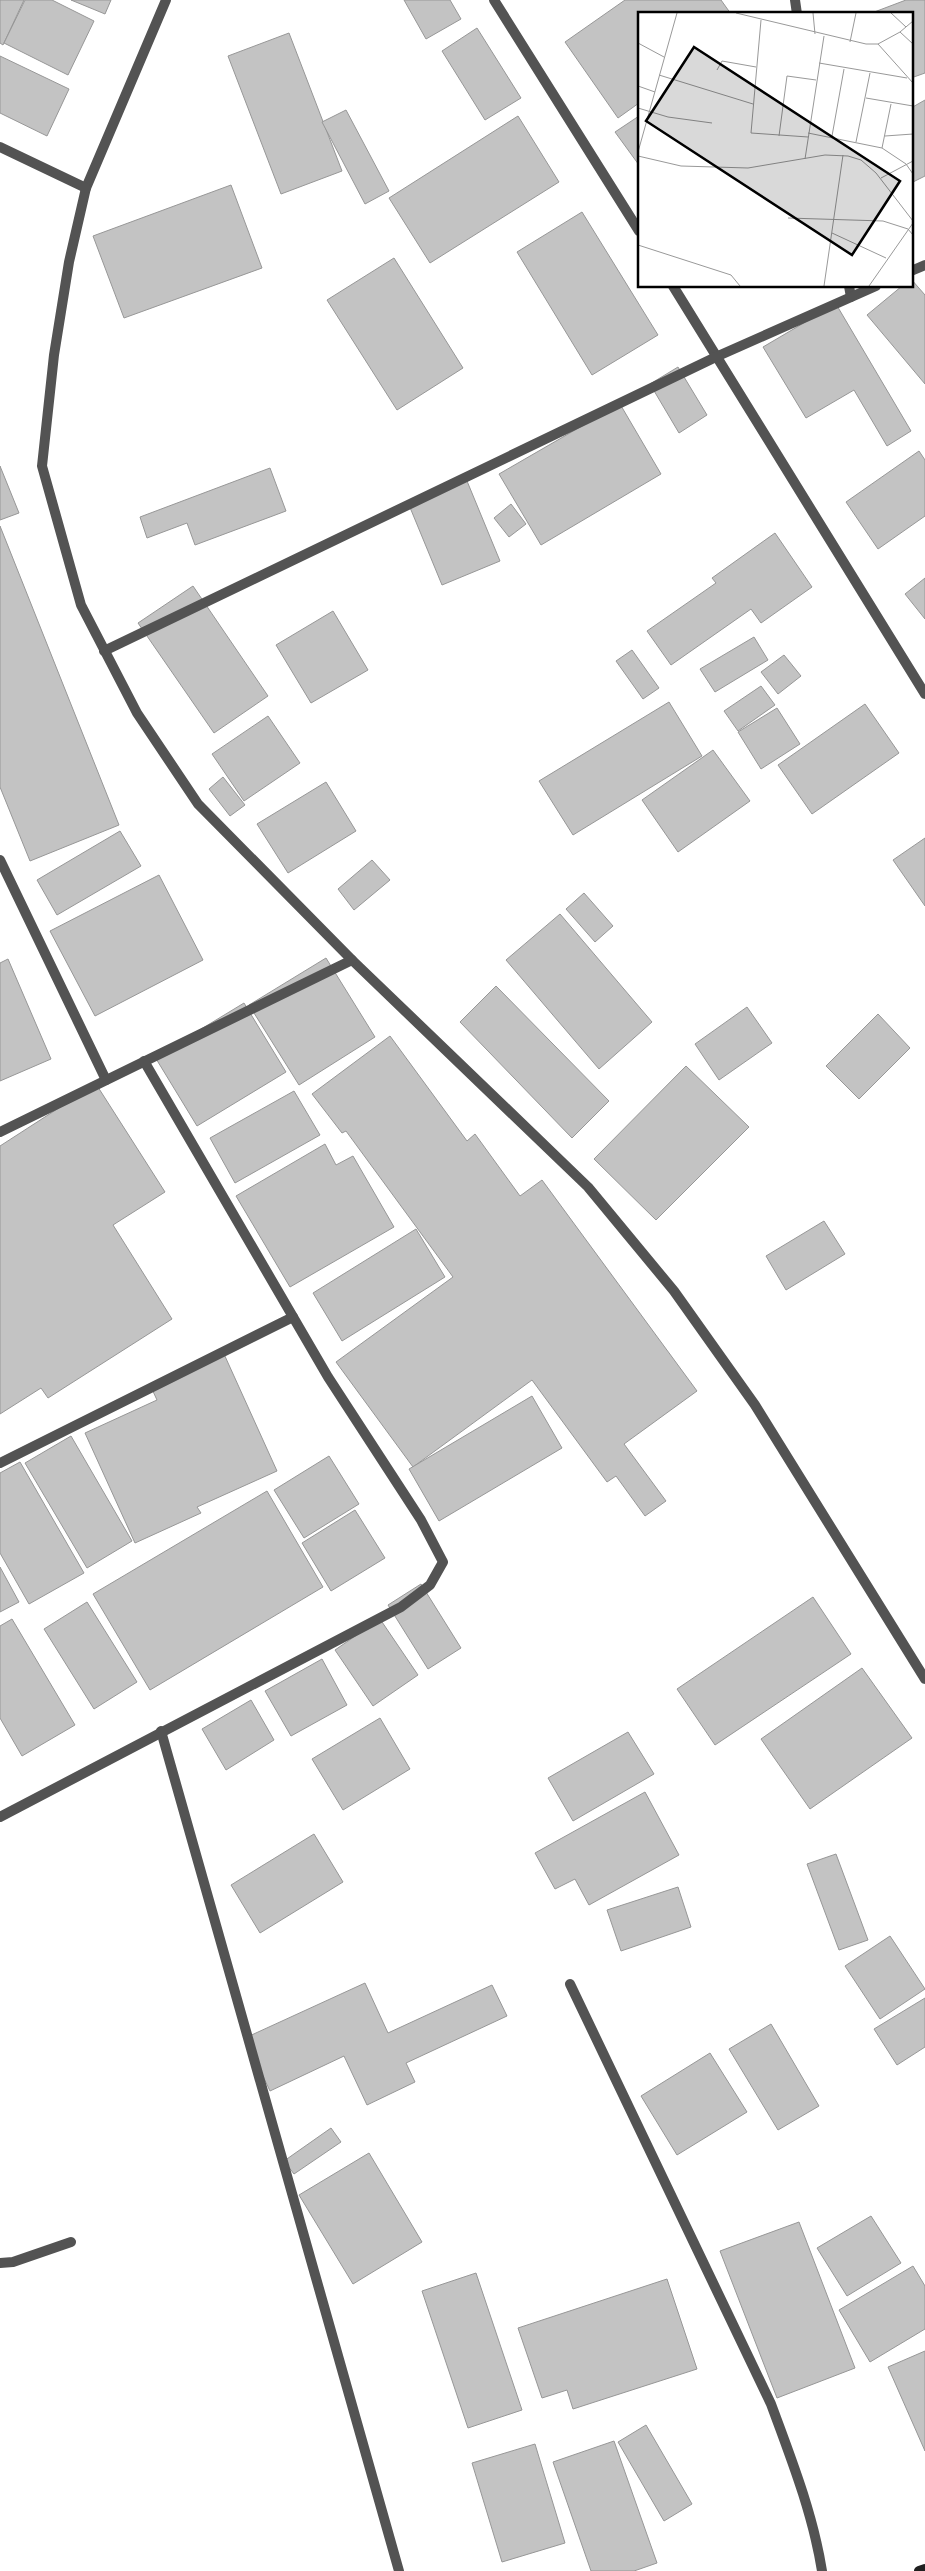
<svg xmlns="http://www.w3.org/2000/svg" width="925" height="2571" viewBox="0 0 925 2571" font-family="Ubuntu,sans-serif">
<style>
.building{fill:#c3c3c3;stroke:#979797}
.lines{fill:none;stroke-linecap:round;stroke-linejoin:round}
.minor{stroke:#535353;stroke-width:10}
.secondary{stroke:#202020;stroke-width:10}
.inset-road{fill:none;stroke:#999;stroke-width:1}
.view{fill:#000;fill-opacity:0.15;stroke:#000;stroke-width:2.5}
.inset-edge{fill:none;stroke:#000;stroke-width:2.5}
</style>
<rect width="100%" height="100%" fill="#fff"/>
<g class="building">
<path d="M0,0H24L3,45L0,43Z"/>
<path d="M25,0H52L94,21L68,75L4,43Z"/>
<path d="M71,0H111L105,14Z"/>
<path d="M404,0H450L461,19L426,39Z"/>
<path d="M625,0H721L731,14H639V103L618,118L565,42Z"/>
<path d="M906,0H925V73L911,78V14H869Z"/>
<path d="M477,28L521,98L485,120L442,51Z"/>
<path d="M289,33L342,171L281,194L228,56Z"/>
<path d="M0,56L69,89L47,136L0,113Z"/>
<path d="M925,100V176L911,183V108Z"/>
<path d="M346,110L389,191L365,204L322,122Z"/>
<path d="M518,116L559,182L430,263L389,198Z"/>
<path d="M639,116V165L615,132Z"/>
<path d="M231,185L262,268L124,318L93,236Z"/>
<path d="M582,212L658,335L592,375L517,252Z"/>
<path d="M394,258L463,368L397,410L327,300Z"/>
<path d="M911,279L925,295V384L867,315L902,286H911Z"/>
<path d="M836,304L911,431L887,446L854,390L806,418L763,347Z"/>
<path d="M678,367L707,415L679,433L650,384Z"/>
<path d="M620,404L661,474L541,545L499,474Z"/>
<path d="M919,451L925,460V516L878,549L846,502Z"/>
<path d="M0,466L19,513L0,520Z"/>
<path d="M270,468L286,511L195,545L187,523L147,538L140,517Z"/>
<path d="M467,481L500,561L442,585L409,505Z"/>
<path d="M511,504L526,524L509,537L494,518Z"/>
<path d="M0,526L119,825L30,861L0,787Z"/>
<path d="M775,533L812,587L761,623L751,609L671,665L647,631L716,583L712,578Z"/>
<path d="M925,578V619L905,594Z"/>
<path d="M193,586L268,696L214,733L138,623Z"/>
<path d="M333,611L368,670L311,703L276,645Z"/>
<path d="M754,637L768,660L715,692L700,669Z"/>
<path d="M632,650L659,688L643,699L616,661Z"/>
<path d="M784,655L801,676L778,694L761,672Z"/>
<path d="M761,686L775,705L738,731L724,711Z"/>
<path d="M669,702L702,756L573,835L539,781Z"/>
<path d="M865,704L899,753L812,814L778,765Z"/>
<path d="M777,708L800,744L761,769L738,732Z"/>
<path d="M268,716L300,763L244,801L212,754Z"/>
<path d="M713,750L750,801L678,852L642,800Z"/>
<path d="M223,777L245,805L230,816L209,789Z"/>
<path d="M326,782L356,831L288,873L257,824Z"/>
<path d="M120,831L141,866L57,915L37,880Z"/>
<path d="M925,838V906L893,860Z"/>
<path d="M372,860L390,880L354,910L338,889Z"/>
<path d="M159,875L203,960L95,1016L50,931Z"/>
<path d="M584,893L613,926L595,942L566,909Z"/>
<path d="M560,914L652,1022L599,1069L506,960Z"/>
<path d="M326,958L375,1037L299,1085L249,1005Z"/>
<path d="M8,959L51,1059L0,1081V963Z"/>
<path d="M496,986L609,1101L572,1138L460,1022Z"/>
<path d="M244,1003L286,1072L197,1126L155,1057Z"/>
<path d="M747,1007L772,1043L719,1080L695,1044Z"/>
<path d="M878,1014L910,1048L859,1099L826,1066Z"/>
<path d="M390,1036L467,1141L475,1134L520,1196L542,1180L697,1391L624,1444L666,1501L645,1516L616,1476L607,1482L532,1380L413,1467L336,1362L453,1277L346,1131L342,1133L312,1094Z"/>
<path d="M686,1066L749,1127L656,1220L594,1159Z"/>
<path d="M96,1084L165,1192L113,1225L172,1319L48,1398L41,1388L0,1414V1146Z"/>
<path d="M294,1091L320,1135L235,1183L210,1138Z"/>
<path d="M325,1144L336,1165L353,1156L394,1227L290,1287L236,1196Z"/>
<path d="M824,1221L845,1254L786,1290L766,1256Z"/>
<path d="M416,1229L445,1277L342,1341L313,1293Z"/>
<path d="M224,1354L277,1471L197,1507L201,1513L135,1543L85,1433L157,1400L151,1387Z"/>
<path d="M532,1396L562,1448L439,1521L409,1469Z"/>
<path d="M71,1436L132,1541L87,1568L25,1463Z"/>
<path d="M329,1456L359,1504L304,1538L274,1490Z"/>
<path d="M20,1462L84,1573L29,1604L0,1553V1473Z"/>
<path d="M267,1491L323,1587L150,1690L93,1594Z"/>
<path d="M355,1510L385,1558L331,1591L302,1543Z"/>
<path d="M0,1567L19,1602L0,1612Z"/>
<path d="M421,1584L461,1648L428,1669L388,1605Z"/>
<path d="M813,1597L851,1654L715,1745L677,1689Z"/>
<path d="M87,1602L137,1682L94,1709L44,1629Z"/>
<path d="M12,1619L75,1725L22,1756L0,1718V1626Z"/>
<path d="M380,1619L418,1675L373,1706L335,1650Z"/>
<path d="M322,1659L347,1705L291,1736L265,1691Z"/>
<path d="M862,1668L912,1738L810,1809L761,1739Z"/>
<path d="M251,1700L274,1740L226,1770L202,1729Z"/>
<path d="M380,1718L410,1769L343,1810L312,1759Z"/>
<path d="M628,1732L654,1774L573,1821L548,1778Z"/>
<path d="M645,1792L679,1855L589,1905L575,1879L555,1889L535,1853Z"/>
<path d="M314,1834L343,1882L260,1933L231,1885Z"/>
<path d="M836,1854L868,1940L839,1950L807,1864Z"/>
<path d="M678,1887L691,1927L621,1951L607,1910Z"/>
<path d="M890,1936L925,1989L880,2019L845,1966Z"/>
<path d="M365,1983L388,2033L492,1985L507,2016L406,2063L415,2082L367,2105L344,2056L270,2091L245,2038Z"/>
<path d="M925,1998V2047L897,2065L874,2029Z"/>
<path d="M771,2024L819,2106L778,2130L729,2049Z"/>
<path d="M710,2053L747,2112L677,2155L641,2096Z"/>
<path d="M331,2128L341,2142L294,2174L284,2161Z"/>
<path d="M369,2153L422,2242L353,2284L299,2195Z"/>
<path d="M871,2216L901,2263L847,2296L817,2248Z"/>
<path d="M799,2222L855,2368L777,2398L720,2251Z"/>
<path d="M913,2266L925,2286V2329L870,2362L839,2310Z"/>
<path d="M476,2273L522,2410L468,2428L422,2291Z"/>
<path d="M667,2279L697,2369L573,2409L567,2390L542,2398L518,2328Z"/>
<path d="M925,2351V2451L888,2367Z"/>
<path d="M646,2425L692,2504L664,2521L618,2442Z"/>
<path d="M614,2441L657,2563L634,2571H591L553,2462Z"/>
<path d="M535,2444L565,2543L502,2562L472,2463Z"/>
</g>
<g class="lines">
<g class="minor">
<path d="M166,0L86,188L69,262L54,355L42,466L81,605L137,713L198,804L352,960L588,1187L674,1291L755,1405L925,1679"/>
<path d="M494,0L639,231"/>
<path d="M795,0L797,14"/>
<path d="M0,147L86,188"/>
<path d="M911,271L925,265"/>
<path d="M673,286L925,694"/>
<path d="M849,286L851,297"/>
<path d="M104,651L718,356L876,286"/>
<path d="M0,860L106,1080"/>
<path d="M0,1132L352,960"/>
<path d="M0,1463L293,1317"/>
<path d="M161,1731L399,2571"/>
<path d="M0,1817L401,1607L430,1585L443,1562L421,1520L328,1377L144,1061"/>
<path d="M570,1984L771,2404C791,2458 813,2514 822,2571"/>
<path d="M0,2263L13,2262L71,2242"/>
</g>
<path class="secondary" d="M919,2571L925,2569"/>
</g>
<g transform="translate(638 12)">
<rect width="275" height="275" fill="#fff"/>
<path class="inset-road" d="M98,1L228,32H240L262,20L275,9M175,1L177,22M253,1L268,15M123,8L113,121L170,125M262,20L275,32M212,30L218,1M0,31L26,45M240,32L275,71M181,51L269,66M79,58L84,49L118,55M21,63L115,92M0,74L17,80M228,86L275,94M0,96L30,105L74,111M170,121L244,136L268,152L275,162M141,124L149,64L178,68M194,124L206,57M247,124L275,122M218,130L232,61M244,136L253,92M0,140L39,1M0,144L43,154L110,156L187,143L210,144L223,148L238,161L275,209M167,147L186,24M243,166L275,149M150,206L245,209L270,217L275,223M194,221L248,246M0,233L93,263L102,274M186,274L205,143M231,274L275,211"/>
<path class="view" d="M56,35L262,169L214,243L8,109Z"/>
<rect width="275" height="275" class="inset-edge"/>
</g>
</svg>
